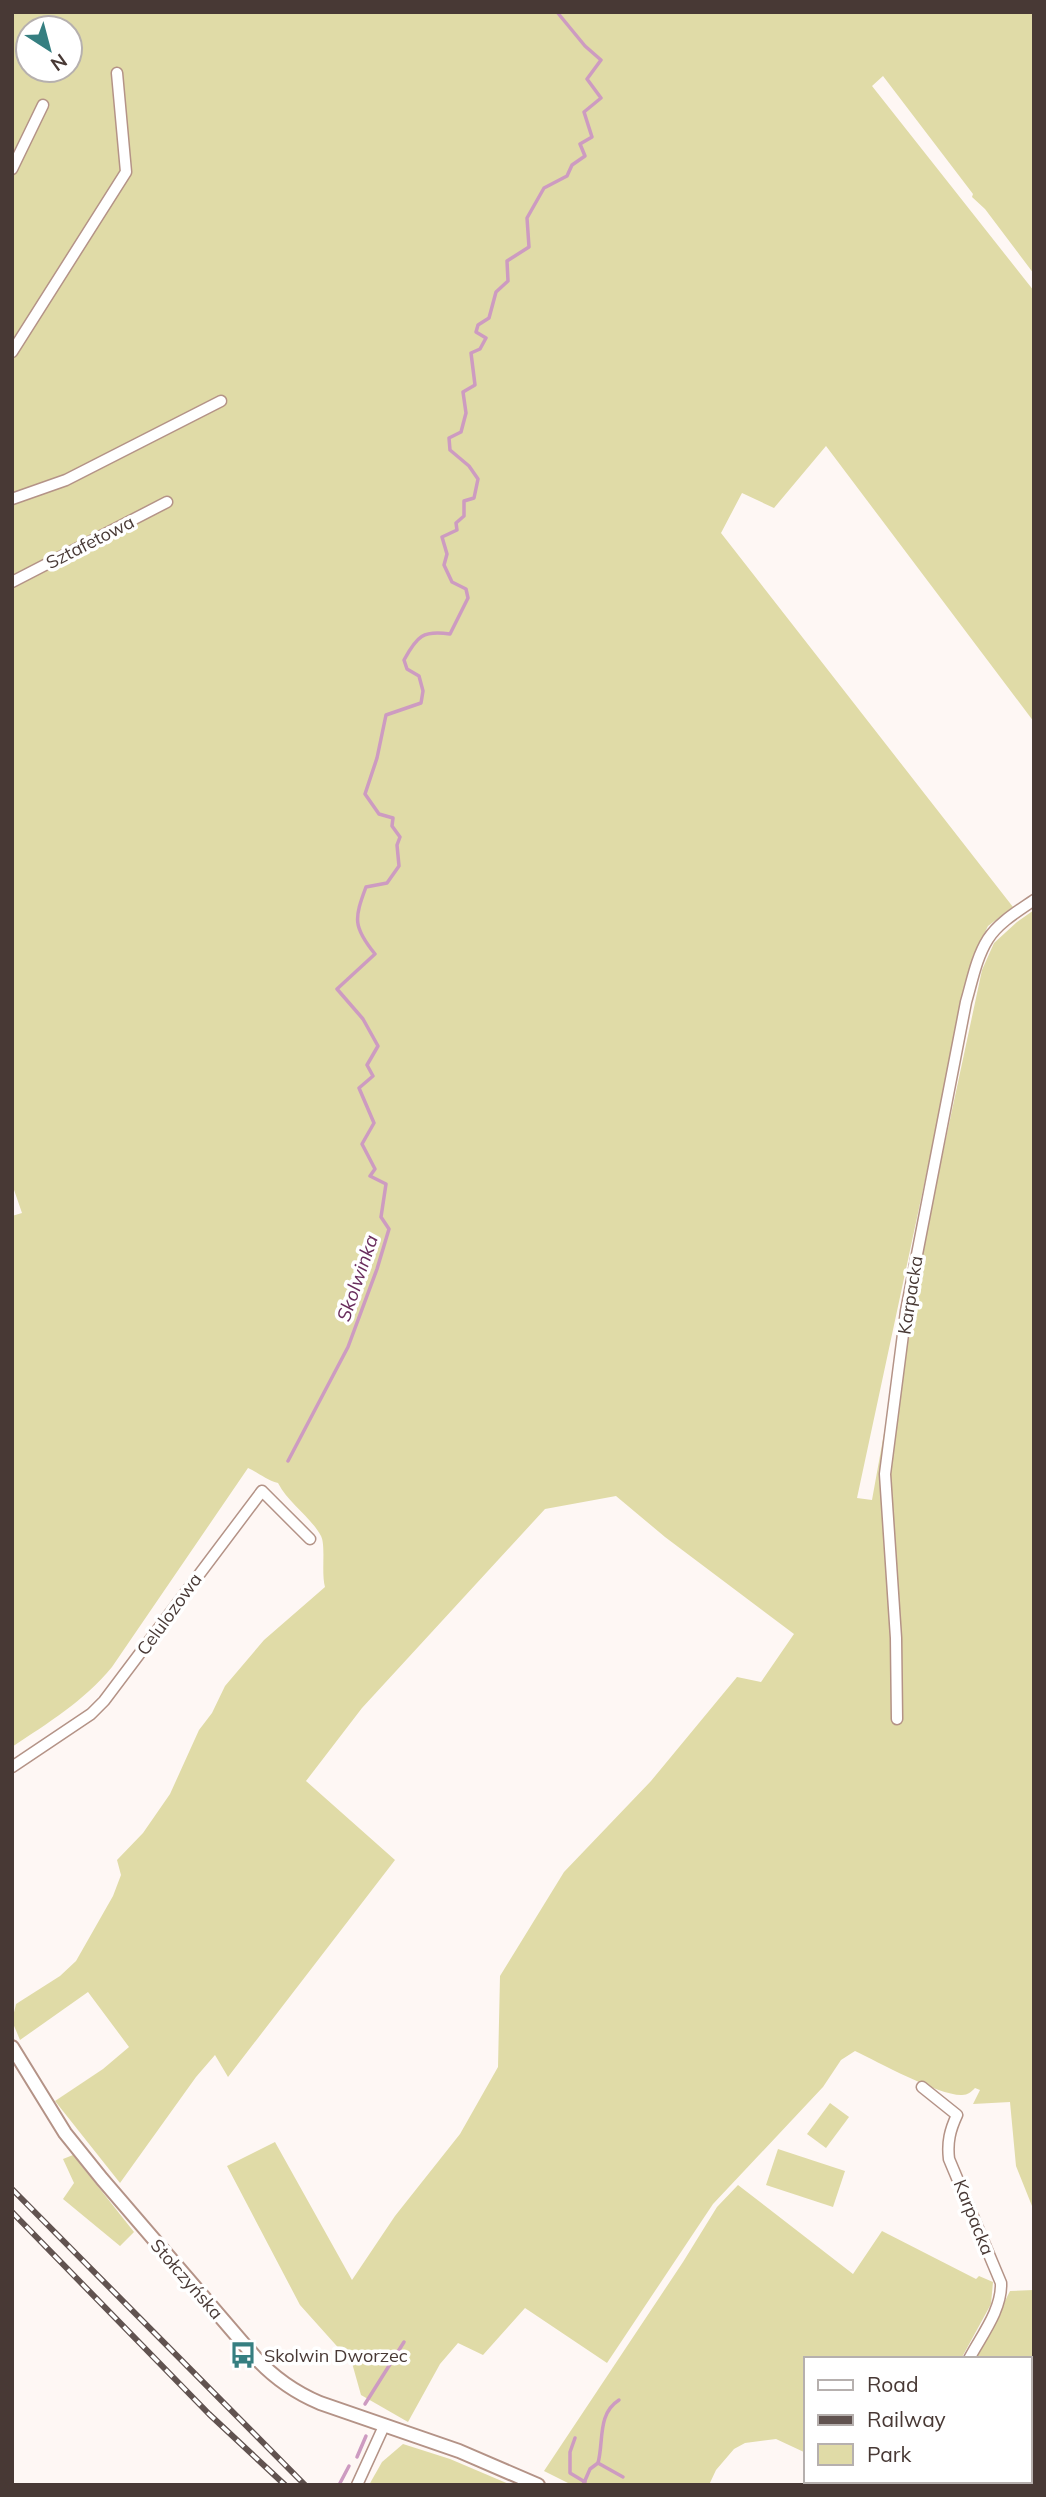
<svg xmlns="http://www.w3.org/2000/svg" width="1046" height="2497" viewBox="0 0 1046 2497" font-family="Mulish,sans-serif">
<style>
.green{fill:#e0dba7;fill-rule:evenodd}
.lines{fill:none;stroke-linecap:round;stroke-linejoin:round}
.stream{stroke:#cd9bc1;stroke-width:3.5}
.minor-casing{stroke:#b49387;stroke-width:13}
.tertiary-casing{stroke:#b49387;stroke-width:16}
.minor{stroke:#fff;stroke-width:10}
.tertiary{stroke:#fff;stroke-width:12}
.rail-casing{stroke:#615350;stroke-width:6}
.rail{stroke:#fff;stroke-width:3.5;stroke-dasharray:10;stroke-linecap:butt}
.labels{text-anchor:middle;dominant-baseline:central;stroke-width:7;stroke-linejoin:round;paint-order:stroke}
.street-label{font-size:18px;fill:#483935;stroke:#fff}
.poi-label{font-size:18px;fill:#483935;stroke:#fff;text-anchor:start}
.water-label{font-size:19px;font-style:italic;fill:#692d5d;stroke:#fff}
</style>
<rect width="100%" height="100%" fill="#fef7f4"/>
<g class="green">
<path d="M12,12H1034V274L985,209L972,197L973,194L883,76L872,86L1034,291V722L826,446L774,508L742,493L721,533L1013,907L988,926L973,956L857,1498L872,1500L890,1400L982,970L994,943L1017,922L1034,910V2211L1016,2166L1010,2102L973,2104L980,2090L975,2088C971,2092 968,2095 962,2095C940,2096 878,2062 855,2051L841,2060L823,2087L713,2204L607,2363L525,2308L483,2355L458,2343L440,2364L408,2422L361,2395L352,2363L300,2305L227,2166L275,2142L352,2280L395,2216L460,2134L498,2067L500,1976L564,1872L651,1781L737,1677L761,1682L794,1634L665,1537L616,1496L545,1509L362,1708L306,1781L395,1860L228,2077L215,2055L196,2077L120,2183L55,2101L103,2069L129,2047L88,1992L20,2040L12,2021L16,2004L60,1976L76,1961L113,1896L121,1875L117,1860L143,1833L170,1794L199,1730L212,1713L225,1686L264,1640L325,1587C321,1573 326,1546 321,1536C310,1516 289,1504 278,1483C266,1480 259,1473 248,1468L112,1667C84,1701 48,1723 12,1747V1216L22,1213L12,1184ZM28,28H70V70H28Z"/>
<path d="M830,2103L849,2117L826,2148L807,2134Z"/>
<path d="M778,2149L845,2171L833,2207L766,2185Z"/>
<path d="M73,2155L134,2232L120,2246L63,2199L74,2183L63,2159Z"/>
<path d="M738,2185L853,2274L882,2231L976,2279L979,2276L993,2282L991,2304L961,2359H806V2453L776,2439L745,2443L734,2449L716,2470L709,2485H572L544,2471L683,2262L717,2207Z"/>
<path d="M1034,2290V2450L1030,2449V2359H976L1010,2291Z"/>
<path d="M403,2444L450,2459L511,2485H369L382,2462Z"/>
</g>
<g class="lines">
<g class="stream">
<path d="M288,1461L348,1347L377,1269L389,1229L381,1217L386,1184L370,1176L375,1169L362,1144L374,1123L359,1088L373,1076L367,1065L378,1046L363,1019L337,989L375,954C353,927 354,919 366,887L387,883L399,866L397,845L400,837L392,826L393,818L379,814L365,794L377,758L386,715L421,703L423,691L419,676L407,669L404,660C417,636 423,630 450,634L468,598L466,589L452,582L444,565L447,554L442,537L457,530L456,523L464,516V501L474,498L478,479L469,466L450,450L449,438L461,432L466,413L463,392L475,385L471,353L480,349L486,338L476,332L478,325L489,318L496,292L508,281L507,261L529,247L527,218L544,188L567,176L572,165L585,156L580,144L592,137L584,112L601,98L587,79L601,60L585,46L557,12"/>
<path d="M365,2404L404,2342"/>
<path d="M575,2438L570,2452V2473L585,2482"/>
<path d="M357,2457L366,2436"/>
<path d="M598,2463C604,2441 597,2414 619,2400"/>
<path d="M339,2485L349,2466"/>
<path d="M583,2485L590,2469L598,2463L623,2477"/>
</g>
<defs>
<g id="minor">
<path d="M12,169L43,105"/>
<path d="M12,352L126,172L117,73"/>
<path d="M12,499L66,480L221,401"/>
<path d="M12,582L167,502"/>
<path d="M897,1719L896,1638L885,1474L906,1311L966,1002C972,982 976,958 988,939C998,923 1018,911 1034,900"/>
<path d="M12,1767L91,1714L104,1701L262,1491L310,1539"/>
<path d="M922,2087L957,2115C950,2130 947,2142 949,2159L1001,2283C1002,2310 981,2336 969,2359"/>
<path d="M357,2485L384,2426"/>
<path d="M900,2485L901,2481"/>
</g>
<path id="tertiary" d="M12,2047L65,2133L102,2179L255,2357C274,2378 294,2392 320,2403L459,2451L538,2485"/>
</defs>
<use href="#minor" class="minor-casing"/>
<use href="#tertiary" class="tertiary-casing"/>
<use href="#minor" class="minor"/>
<use href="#tertiary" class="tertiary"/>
<defs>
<g id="rail">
<path d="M12,2189L305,2485"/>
<path d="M12,2212L209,2414L285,2485"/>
</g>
</defs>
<use href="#rail" class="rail-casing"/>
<use href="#rail" class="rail"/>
</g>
<defs>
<symbol id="bus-bare" viewBox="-9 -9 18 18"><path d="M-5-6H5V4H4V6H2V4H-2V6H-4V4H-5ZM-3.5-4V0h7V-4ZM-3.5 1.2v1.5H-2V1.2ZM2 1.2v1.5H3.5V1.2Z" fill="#367f81" stroke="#fff" stroke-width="2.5" paint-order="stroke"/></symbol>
</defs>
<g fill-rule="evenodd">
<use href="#bus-bare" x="224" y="2336" width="38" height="38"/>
</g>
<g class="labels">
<g class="street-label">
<text transform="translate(90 542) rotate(-27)">Sztafetowa</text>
<text transform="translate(910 1295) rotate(-81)">Karpacka</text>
<text transform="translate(169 1614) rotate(-54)">Celulozowa</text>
<text transform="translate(974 2217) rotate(68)">Karpacka</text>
<text transform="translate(187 2279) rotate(49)">Stołczyńska</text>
</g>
<g class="poi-label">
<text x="264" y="2355">Skolwin Dworzec</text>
</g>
<g class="water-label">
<text transform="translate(357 1278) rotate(-71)">Skolwinka</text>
</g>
</g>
<rect width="1046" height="2497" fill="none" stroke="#483935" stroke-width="28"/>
<rect x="804" y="2357" width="228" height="126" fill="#ffffff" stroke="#b6b0ae" stroke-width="2"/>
<rect x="818" y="2380" width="35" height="10" fill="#ffffff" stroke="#b6b0ae" stroke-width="2"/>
<text x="867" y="2392" font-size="21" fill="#483935">Road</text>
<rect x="818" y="2415" width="35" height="10" fill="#615350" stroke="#b6b0ae" stroke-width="2"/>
<text x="867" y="2427" font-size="21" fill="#483935">Railway</text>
<rect x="818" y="2444" width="35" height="21" fill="#e0dba7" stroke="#b6b0ae" stroke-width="2"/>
<text x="867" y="2462" font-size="21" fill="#483935">Park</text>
<g transform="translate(49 49) rotate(144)"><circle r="33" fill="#ffffff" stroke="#b6b0ae" stroke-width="2"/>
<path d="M0-5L12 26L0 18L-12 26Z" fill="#367f81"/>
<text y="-10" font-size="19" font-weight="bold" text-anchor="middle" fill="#483935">N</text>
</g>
</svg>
